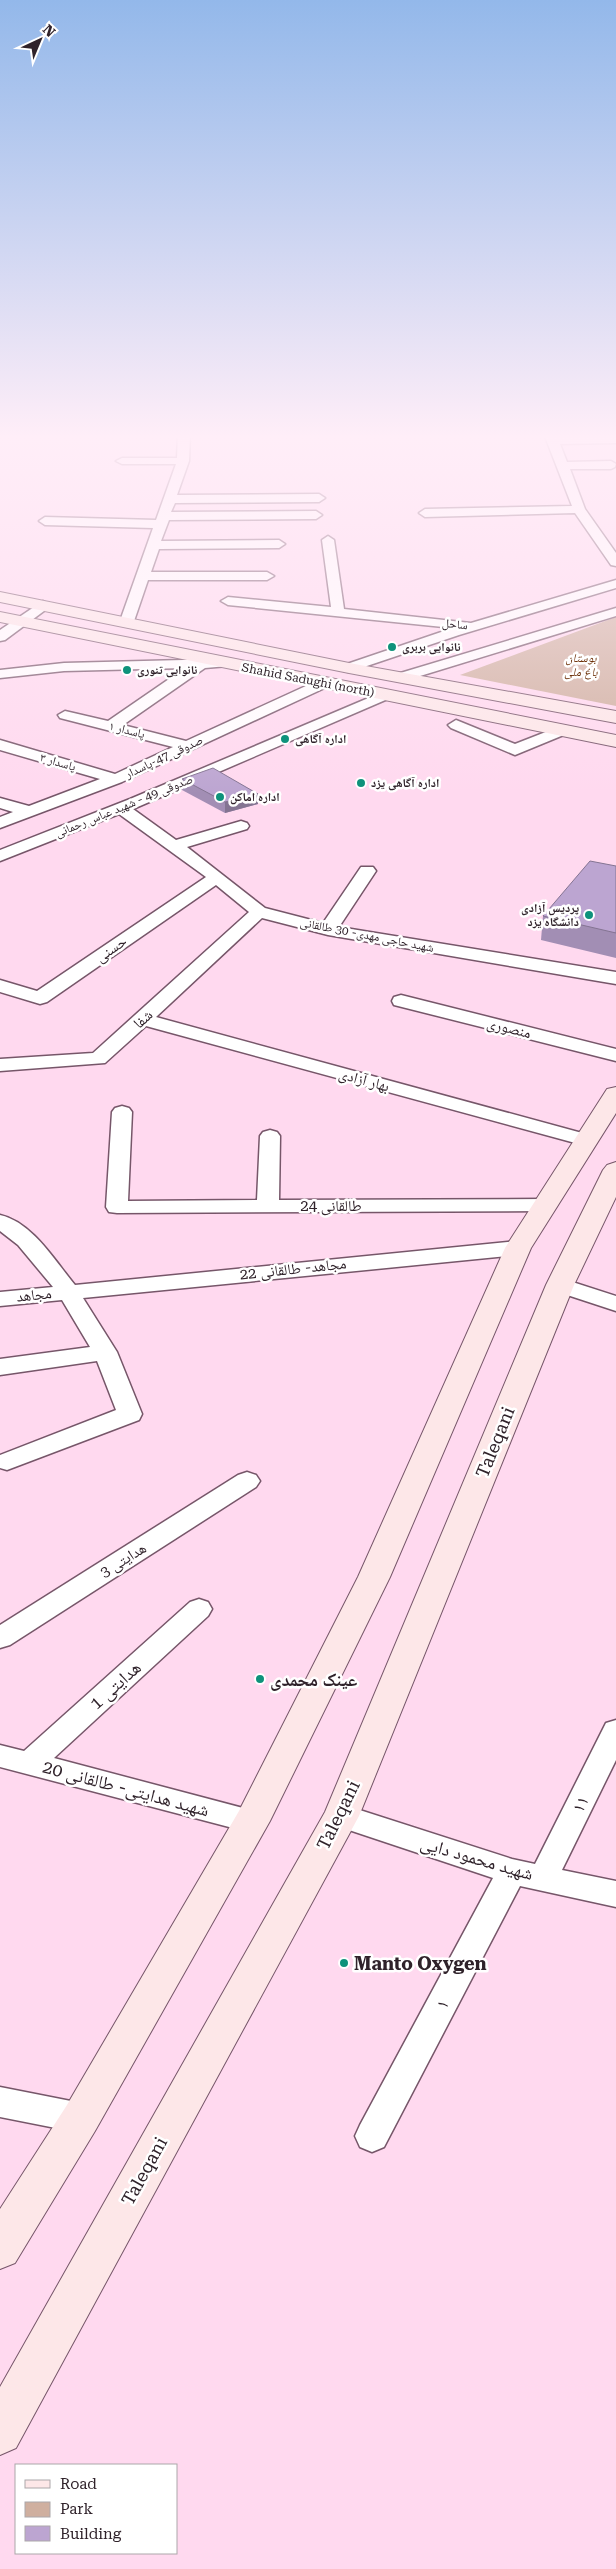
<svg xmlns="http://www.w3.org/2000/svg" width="616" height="2569" viewBox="0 0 616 2569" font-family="'Roboto Serif','Noto Naskh Arabic',serif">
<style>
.green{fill:#cfaf9f}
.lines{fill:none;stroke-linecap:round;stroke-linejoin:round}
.minor-casing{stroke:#765669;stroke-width:3}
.secondary-casing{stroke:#765669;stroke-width:2}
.minor{fill:#fff;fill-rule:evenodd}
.secondary{fill:#fde7e8;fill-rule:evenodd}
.wall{fill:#a28eb4}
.shaded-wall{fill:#847492}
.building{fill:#bca5d1;stroke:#847492}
.poi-dot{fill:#0e927b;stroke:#fff;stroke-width:2}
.labels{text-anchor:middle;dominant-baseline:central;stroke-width:5;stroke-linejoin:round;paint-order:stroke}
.far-street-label{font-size:12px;fill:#2f222a;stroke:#fff}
.far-poi-label{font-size:12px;font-weight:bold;fill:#2f222a;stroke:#fff;text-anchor:start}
.far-park-label{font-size:12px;font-style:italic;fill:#6d3109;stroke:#fff}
.street-label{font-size:15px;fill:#2f222a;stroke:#fff}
.near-street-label{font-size:18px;fill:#2f222a;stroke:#fff}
.near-poi-label{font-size:18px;font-weight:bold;fill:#2f222a;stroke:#fff;text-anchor:start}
</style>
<rect width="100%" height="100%" fill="#ffd9ef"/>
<path class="green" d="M616,617V706L460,675Z"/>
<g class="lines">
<defs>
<g id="minor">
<path d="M178,434H190L189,461L177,495L319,494L325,498L319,502L175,503L171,512L316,511L322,515L316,519L169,520L161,541L279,540L285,544L279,548L159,549L151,572H267L274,576L267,580H148L134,621L132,624H122L120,621L153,528L45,525L39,521L45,517L156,520L176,464H122L116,461L122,458H177Z"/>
<path d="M544,434H556L557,438L616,437V443L560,444L567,462L611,461L616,464L615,467L611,469H570L585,509L616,553V566L611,565L575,513L425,517L419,513L425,509L572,506Z"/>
<path d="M328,536L334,540L344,609L471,623L616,580V588L459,635L349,672L344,671L342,668L344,665L453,628L228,605L221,601L228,597L331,607L322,540Z"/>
<path d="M43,601L50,605L48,608L5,640L0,641V630Z"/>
<path d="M616,608V616L407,680H397L395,677L397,674Z"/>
<path d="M223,659L230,663L228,666L205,668L123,725L186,741L319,680H329L331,683L329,686L122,782L0,828V817L13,812L0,808V798L29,806L100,779L0,750V740L115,774L173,747L60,718L58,715L65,711L108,721L185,668L64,671L0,678V670L64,663Z"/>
<path d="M385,691L390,692L392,695L390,698L133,809L176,840L241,821L247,823L249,826L247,829L187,847L265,908L323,923L361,867H373L376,871L339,927L616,972V984L328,935L262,918L156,1017L593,1136L596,1140L593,1144L586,1146L579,1144L146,1026L105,1063L0,1071V1059L93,1053L249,912L216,885L47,1002L40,1004L0,992V980L37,991L206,877L119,814L0,861V850L130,799Z"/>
<path d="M456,720L515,744L556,728L561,726L569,731L566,734L515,755L451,728L448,725Z"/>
<path d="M401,995L616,1049V1061L394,1005L392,1001L394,997Z"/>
<path d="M122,1106L129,1108L132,1112L128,1201L257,1200L260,1136L263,1132L270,1130L277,1132L280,1136L279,1200L545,1199L553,1200L556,1205L553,1210L545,1211L117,1213L109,1212L106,1207L112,1112L115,1108Z"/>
<path d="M0,1215C32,1222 55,1261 75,1285L518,1241L526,1243L529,1248L526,1253L518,1255L83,1298L117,1352L142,1414L139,1420L7,1470L0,1468V1455L116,1410L97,1361L0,1375V1359L90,1347L62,1300L0,1306V1292L53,1287L18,1245L0,1231Z"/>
<path d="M560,1278L616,1296V1311L552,1290L549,1285L552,1280Z"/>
<path d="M247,1472L256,1475L260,1481L256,1487L10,1645L0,1648V1625L238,1475Z"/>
<path d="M199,1599L208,1602L212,1609L208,1616L54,1758L262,1813L267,1821L262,1829L252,1833L0,1767V1745L24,1751L190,1602Z"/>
<path d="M616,1720V1760L562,1870L616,1881V1907L520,1886L384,2147L372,2152L360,2147L355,2136L360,2125L493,1878L331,1824L326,1816L331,1808L341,1804L512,1859L535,1864L606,1723Z"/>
<path d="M0,2087L81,2103L93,2107L98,2118L93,2129L81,2133L0,2117Z"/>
</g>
<g id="secondary">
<path d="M0,592L349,663L616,711V723L349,673L0,602Z"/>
<path d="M0,612L616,735V747L0,622Z"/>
<path d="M616,1087V1113L531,1248L390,1577L270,1821L95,2131L15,2263L0,2269V2209L67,2105L239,1811L358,1577L505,1248L607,1089Z"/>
<path d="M616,1162V1197L574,1285L359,1816L16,2448L0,2455V2387L325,1812L546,1285L603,1170L607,1165Z"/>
</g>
</defs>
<use href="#minor" class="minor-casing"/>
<use href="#secondary" class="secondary-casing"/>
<use href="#minor" class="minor"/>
<use href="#secondary" class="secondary"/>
</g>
<g class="wall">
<path d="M182,779L258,804L225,813L182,790Z"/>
<path d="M616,866V958L541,940L543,916Z"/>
</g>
<path class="shaded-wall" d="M258,794V804L225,813V802Z"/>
<g class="building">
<path d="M213,768L258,794L225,802L182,779Z"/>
<path d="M590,861L616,866V933L543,916Z"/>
</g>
<linearGradient id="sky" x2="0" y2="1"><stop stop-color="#93b8ea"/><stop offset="0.55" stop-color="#ffeef8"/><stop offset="1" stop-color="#ffeef8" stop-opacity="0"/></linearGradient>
<rect width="616" height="794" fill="url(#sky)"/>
<g class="poi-dot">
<circle cx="392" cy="647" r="5"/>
<circle cx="127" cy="670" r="5"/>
<circle cx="285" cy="739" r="5"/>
<circle cx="361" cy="783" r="5"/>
<circle cx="220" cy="797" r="5"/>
<circle cx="589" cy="915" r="5"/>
<circle cx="260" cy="1679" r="5"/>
<circle cx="344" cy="1963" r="5"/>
</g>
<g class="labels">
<g class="far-street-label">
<text transform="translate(455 624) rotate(6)">ساحل</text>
<text transform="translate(308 680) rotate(11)">Shahid Sadughi (north)</text>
<text transform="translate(127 730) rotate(14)">پاسدار ۱</text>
<text transform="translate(164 757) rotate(-25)">صدوقی 47-پاسدار</text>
<text transform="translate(58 762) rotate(16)">پاسدار ۳</text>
<text transform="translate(124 806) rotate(-22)">صدوقی 49 - شهید عباس رحمانی</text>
<text transform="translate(367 935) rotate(11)">شهید حاجی مهدی- 30 طالقانی</text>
</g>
<g class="far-poi-label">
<text x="402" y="647">نانوایی بربری</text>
<text x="137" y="670">نانوایی تنوری</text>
<text x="295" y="739">اداره آگاهی</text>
<text x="371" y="783">اداره آگاهی یزد</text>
<text x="230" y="797">اداره اماکن</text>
<text x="579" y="908" text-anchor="end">پردیس آزادی<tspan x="579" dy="14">دانشگاه یزد</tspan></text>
</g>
<g class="far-park-label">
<text x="581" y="658">بوستان<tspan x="581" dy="14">باغ ملی</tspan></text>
</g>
<g class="street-label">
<text transform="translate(111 949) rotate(-34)">حسنی</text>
<text transform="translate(143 1019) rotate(-42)">شفا</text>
<text transform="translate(509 1028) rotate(14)">منصوری</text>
<text transform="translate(364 1080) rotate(15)">بهار آزادی</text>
<text x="331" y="1206">طالقانی 24</text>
<text transform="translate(293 1269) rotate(-6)">مجاهد- طالقانی 22</text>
<text transform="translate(34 1295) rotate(-6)">مجاهد</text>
<text transform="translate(123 1560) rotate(-32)">هدایتی 3</text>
</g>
<g class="near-street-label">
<text transform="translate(495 1442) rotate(-68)">Taleqani</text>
<text transform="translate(115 1685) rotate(-42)">هدایتی 1</text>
<text transform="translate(126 1788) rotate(15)">شهید هدایتی- طالقانی 20</text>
<text transform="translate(580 1804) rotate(-64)">۱۱</text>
<text transform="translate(338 1815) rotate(-64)">Taleqani</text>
<text transform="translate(477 1858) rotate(16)">شهید محمود دایی</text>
<text transform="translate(442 2004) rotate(-62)">۱</text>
<text transform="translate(144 2171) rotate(-61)">Taleqani</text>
</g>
<g class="near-poi-label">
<text x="270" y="1679">عینک محمدی</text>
<text x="354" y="1963">Manto Oxygen</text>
</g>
</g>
<rect x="15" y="2464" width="162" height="90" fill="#ffffff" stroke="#aca7aa"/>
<rect x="25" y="2480" width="25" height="8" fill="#fde7e8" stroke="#aca7aa"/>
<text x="60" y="2489" font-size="15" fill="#2f222a">Road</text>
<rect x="25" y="2502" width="25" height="15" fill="#cfaf9f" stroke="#aca7aa"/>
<text x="60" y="2514" font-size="15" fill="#2f222a">Park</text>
<rect x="25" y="2526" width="25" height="15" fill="#bca5d1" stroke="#aca7aa"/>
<text x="60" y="2539" font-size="15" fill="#2f222a">Building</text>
<g transform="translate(40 40) rotate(44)" stroke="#ffffff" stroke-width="4" paint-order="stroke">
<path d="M0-4L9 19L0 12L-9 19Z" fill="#2f222a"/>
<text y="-8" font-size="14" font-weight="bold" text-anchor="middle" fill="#2f222a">N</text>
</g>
</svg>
